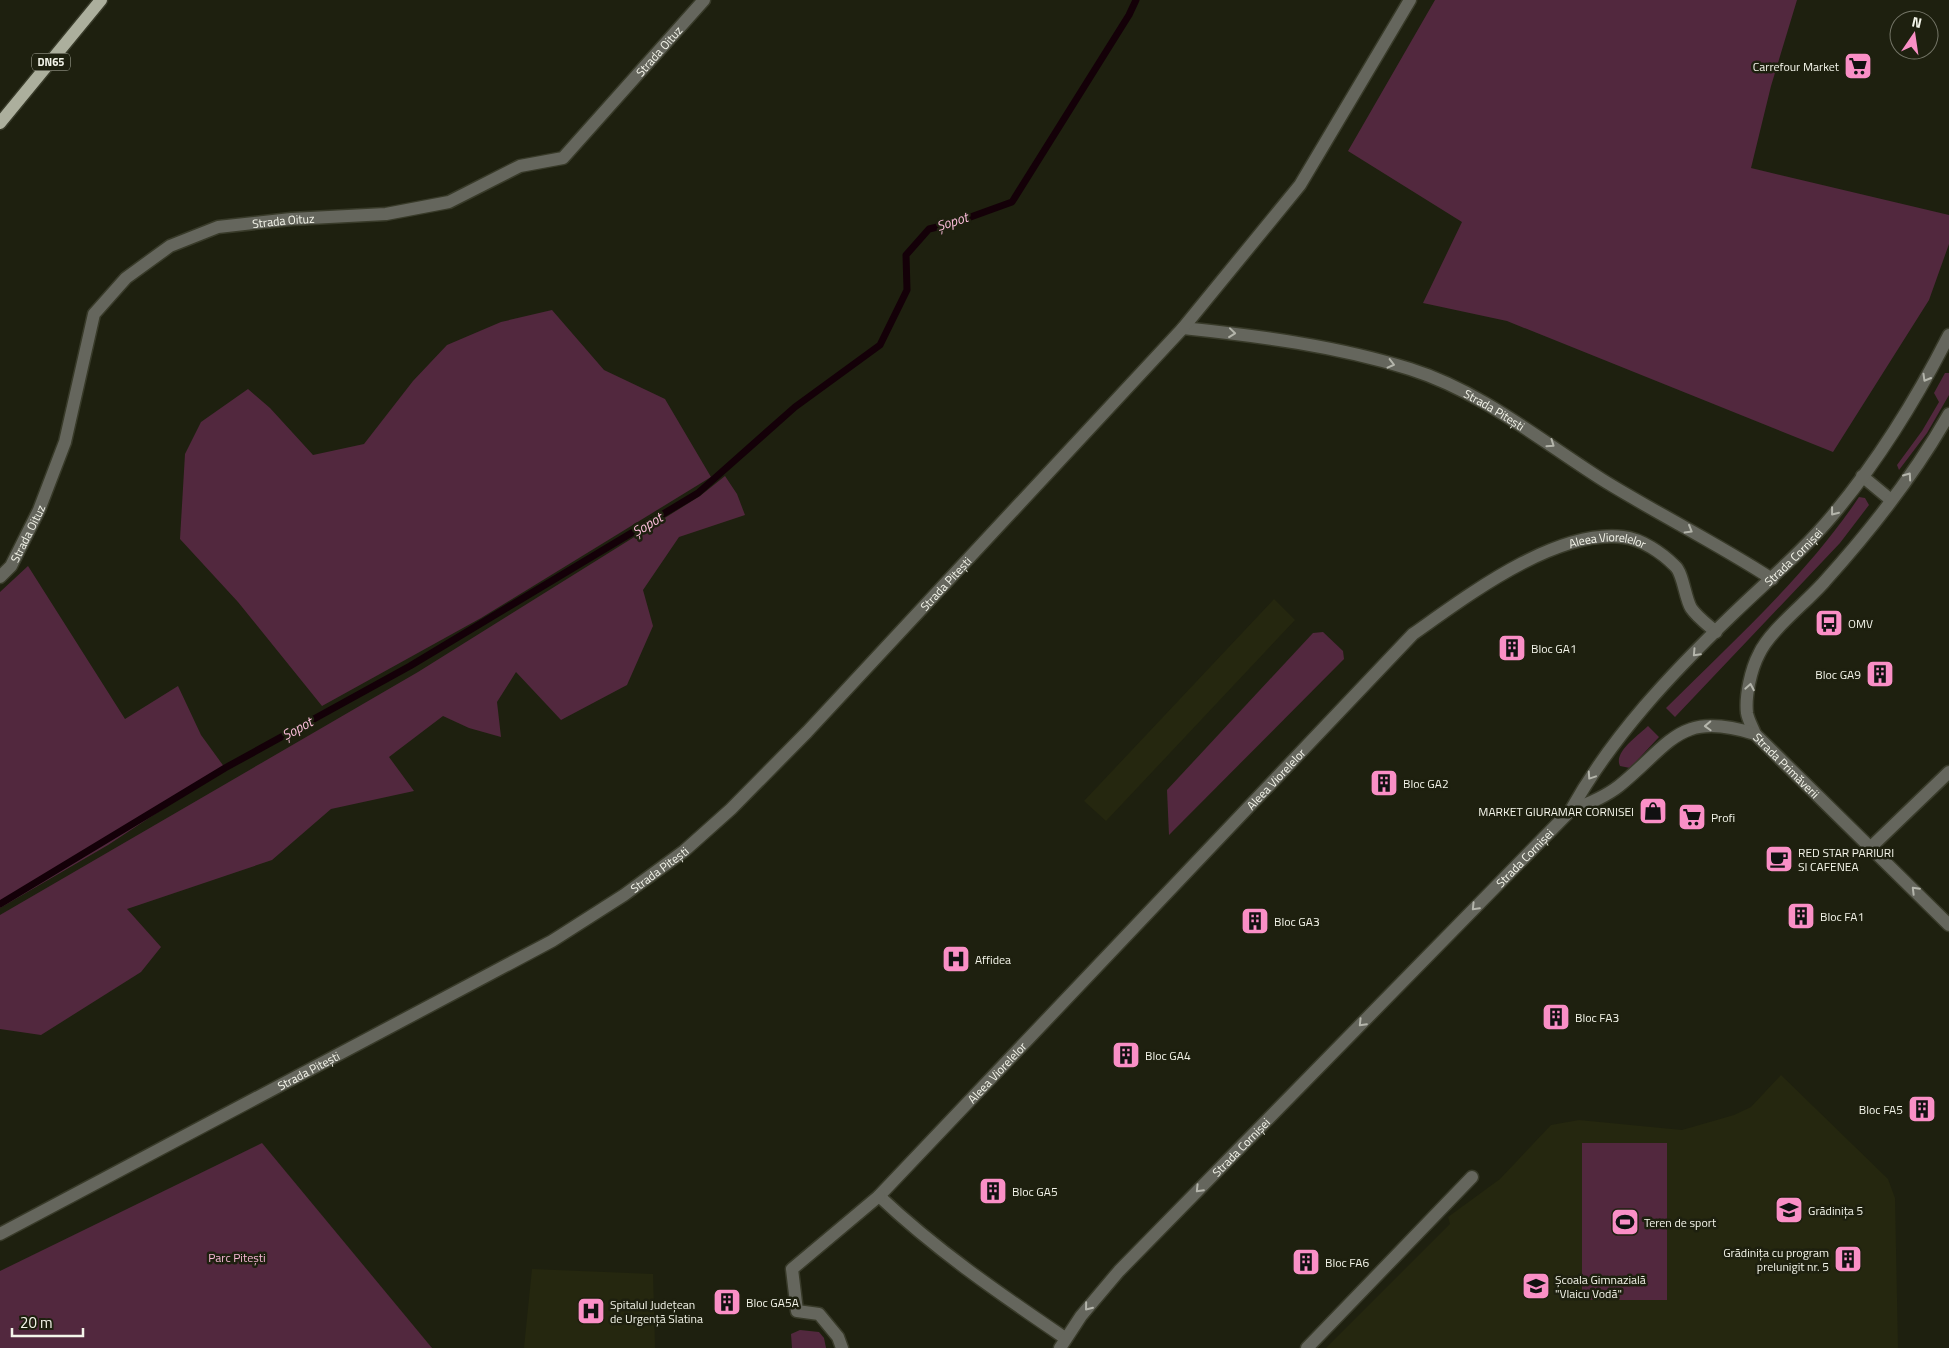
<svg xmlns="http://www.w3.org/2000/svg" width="1949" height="1348" viewBox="0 0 1949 1348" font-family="'Titillium Web',sans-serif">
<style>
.built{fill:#25270f}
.green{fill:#52283e}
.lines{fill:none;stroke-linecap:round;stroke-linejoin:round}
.stream{stroke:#140008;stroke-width:7}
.minor-casing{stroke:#383a29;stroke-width:15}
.major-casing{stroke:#383a29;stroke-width:15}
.minor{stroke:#65665d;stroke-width:12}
.major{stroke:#acaf9d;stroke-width:12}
.oneway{stroke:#b4b5ab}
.labels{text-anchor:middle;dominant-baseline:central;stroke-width:5;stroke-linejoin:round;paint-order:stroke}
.shield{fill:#1e200f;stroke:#b4b5a8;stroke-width:1}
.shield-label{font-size:11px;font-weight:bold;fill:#f4f5ea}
.street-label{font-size:12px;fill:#f4f5ea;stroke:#1e200f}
.poi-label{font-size:12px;fill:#f4f5ea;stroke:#1e200f;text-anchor:start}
.park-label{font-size:12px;fill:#f8b9d7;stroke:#1e200f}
.water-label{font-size:14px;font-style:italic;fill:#febfdd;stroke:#1e200f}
</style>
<rect width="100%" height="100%" fill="#1e200f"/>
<g class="built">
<path d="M1274,599L1295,620L1106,821L1084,801Z"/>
<path d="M1781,1075L1888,1179L1895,1198L1898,1348H1326L1450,1224L1448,1217L1500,1179L1551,1125L1579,1120L1682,1130L1734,1115L1751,1107Z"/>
<path d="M532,1269L653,1274L655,1348H524Z"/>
</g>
<g class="green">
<path d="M1435,0H1797L1771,86L1751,168L1949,215V244L1929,300L1833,452L1507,321L1423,303L1462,222L1348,151Z"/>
<path d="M552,310L604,370L665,399L711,477L481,618L322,706L238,602L180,539L185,454L201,422L248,389L270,408L313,455L364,444L413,381L447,345L501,322Z"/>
<path d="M1945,373H1949V395L1927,433L1899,470L1897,465L1922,431L1939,402L1934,393Z"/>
<path d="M725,476L737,494L745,515L679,537L643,590L653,626L627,685L561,720L516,672L497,702L501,737L469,728L443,716L389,757L414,791L331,809L272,860L127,909L161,947L141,972L41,1035L0,1029V915L418,672L700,496Z"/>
<path d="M1859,497L1865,498L1869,505L1840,543L1675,717L1666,708C1732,642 1807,575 1859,497Z"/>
<path d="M28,566L125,719L178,686L201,735L225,768L108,845L0,908V592Z"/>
<path d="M1323,632L1343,651L1344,659L1169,835L1167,790L1313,633Z"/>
<path d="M1648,726L1659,737L1630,768L1620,766C1613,752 1639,735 1648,726Z"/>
<path d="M262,1143L432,1348H0V1271Z"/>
<rect x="1582" y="1143" width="85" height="157"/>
<path d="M800,1330L819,1332L824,1338L826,1348H792L791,1334Z"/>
</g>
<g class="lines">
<path class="stream" d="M0,904L225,768L410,666L698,493L795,407L880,345L907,290L906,255L929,229L954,223L1012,202L1129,15L1136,0"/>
<defs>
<g id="minor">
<path id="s1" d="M1183,328C1259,336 1337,346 1410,369C1483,392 1542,442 1606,482C1660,515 1718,544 1772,579"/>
<path d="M1862,476L1891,500"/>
<path id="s2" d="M0,577L11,566L39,510L65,442L94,314L126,278L170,246L218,227L291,219L386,214L449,202L520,166L563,158L704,0"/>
<path d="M1755,734C1753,728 1748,720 1747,713C1745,696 1751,669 1759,654C1770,630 1807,602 1825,581C1871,530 1915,474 1949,414"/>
<path id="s3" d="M1571,810C1588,804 1605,797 1619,786C1672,743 1679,710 1755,734L1949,925"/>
<path d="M1871,847L1949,772"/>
<path id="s4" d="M0,1234L552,941L624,895L684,851L731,809L807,732L1183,328L1300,185L1410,0"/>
<path id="s5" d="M1065,1338C1000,1294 936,1250 879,1196L1413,634C1466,597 1554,529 1623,537C1642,539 1662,553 1675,566C1683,573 1685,598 1691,608C1697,617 1708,625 1716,632"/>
<path d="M842,1348L838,1337L819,1314L797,1311L792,1269L879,1196"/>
<path id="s6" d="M1060,1348L1081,1316L1119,1271L1571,810C1612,736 1672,673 1732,615C1766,582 1802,552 1832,516C1878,461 1917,398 1949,335"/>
<path d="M1307,1348L1472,1177"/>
</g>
<path id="major" d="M0,123L101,0"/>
</defs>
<use href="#minor" class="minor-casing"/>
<use href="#major" class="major-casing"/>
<use href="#minor" class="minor"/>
<use href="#major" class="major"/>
</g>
<defs><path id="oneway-chevron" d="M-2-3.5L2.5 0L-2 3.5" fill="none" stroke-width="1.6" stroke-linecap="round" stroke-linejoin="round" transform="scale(1.25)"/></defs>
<g class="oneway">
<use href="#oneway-chevron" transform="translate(1232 333) rotate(6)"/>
<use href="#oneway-chevron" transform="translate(1391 364) rotate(14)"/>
<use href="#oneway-chevron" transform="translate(1926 378) rotate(120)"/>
<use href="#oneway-chevron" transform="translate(1551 444) rotate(35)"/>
<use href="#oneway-chevron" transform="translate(1908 476) rotate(-55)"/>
<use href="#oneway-chevron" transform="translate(1834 512) rotate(128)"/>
<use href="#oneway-chevron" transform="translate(1689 530) rotate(30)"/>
<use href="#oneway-chevron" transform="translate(1696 653) rotate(133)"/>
<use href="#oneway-chevron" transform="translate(1750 687) rotate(-80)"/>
<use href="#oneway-chevron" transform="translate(1708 726) rotate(178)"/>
<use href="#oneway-chevron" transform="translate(1591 776) rotate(124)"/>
<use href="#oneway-chevron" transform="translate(1915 890) rotate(-135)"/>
<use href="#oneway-chevron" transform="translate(1475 907) rotate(134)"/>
<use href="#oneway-chevron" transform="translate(1362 1023) rotate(134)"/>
<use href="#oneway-chevron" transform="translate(1199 1189) rotate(134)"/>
<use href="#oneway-chevron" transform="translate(1088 1307) rotate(129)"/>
</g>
<defs>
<symbol id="supermarket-square" viewBox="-11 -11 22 22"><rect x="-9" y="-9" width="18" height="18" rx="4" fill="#fa8fc6" stroke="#1e200f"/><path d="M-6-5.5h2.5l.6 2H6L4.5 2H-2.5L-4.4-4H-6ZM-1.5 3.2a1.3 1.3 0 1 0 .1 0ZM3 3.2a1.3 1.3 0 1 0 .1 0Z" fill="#111"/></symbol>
<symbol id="bus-square" viewBox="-11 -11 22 22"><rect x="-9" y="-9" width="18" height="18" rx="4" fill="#fa8fc6" stroke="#1e200f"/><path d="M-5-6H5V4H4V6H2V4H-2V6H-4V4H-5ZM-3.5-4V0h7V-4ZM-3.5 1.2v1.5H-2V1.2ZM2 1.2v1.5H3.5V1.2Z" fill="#111"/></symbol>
<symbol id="building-square" viewBox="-11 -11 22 22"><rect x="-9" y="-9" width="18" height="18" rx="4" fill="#fa8fc6" stroke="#1e200f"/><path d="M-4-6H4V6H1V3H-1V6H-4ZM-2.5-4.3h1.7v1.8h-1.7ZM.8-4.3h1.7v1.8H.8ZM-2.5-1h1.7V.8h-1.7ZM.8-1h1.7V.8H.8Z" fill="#111"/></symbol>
<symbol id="shop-square" viewBox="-11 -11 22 22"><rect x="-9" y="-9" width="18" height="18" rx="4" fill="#fa8fc6" stroke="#1e200f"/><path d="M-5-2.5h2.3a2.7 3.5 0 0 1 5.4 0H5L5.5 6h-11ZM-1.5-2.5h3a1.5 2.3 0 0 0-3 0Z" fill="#111"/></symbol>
<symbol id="cafe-square" viewBox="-11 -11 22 22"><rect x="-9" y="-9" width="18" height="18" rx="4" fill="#fa8fc6" stroke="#1e200f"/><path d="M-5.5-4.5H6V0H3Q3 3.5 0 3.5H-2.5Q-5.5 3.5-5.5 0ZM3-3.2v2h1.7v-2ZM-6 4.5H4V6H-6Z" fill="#111"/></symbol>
<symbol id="hospital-square" viewBox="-11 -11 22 22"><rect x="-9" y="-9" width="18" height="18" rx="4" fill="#fa8fc6" stroke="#1e200f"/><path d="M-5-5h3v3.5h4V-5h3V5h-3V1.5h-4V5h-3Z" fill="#111"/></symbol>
<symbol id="school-square" viewBox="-11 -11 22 22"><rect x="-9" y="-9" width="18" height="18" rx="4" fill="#fa8fc6" stroke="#1e200f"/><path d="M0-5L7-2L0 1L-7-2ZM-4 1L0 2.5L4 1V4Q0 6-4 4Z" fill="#111"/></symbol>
<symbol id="stadium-square" viewBox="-11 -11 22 22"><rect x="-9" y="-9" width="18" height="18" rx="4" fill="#fa8fc6" stroke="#1e200f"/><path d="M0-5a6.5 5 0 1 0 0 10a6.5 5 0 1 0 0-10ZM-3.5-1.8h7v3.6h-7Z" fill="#111"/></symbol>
</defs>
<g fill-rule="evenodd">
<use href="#supermarket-square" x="1842" y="50" width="32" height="32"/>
<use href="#bus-square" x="1813" y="607" width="32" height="32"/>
<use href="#building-square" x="1496" y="632" width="32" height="32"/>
<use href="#building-square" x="1864" y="658" width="32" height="32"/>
<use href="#building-square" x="1368" y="767" width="32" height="32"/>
<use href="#shop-square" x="1637" y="795" width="32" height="32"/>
<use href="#supermarket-square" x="1676" y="801" width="32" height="32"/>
<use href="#cafe-square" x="1763" y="843" width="32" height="32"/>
<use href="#building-square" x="1785" y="900" width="32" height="32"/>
<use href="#building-square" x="1239" y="905" width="32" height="32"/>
<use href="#hospital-square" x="940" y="943" width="32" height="32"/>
<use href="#building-square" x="1540" y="1001" width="32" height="32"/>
<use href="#building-square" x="1110" y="1039" width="32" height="32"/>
<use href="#building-square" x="1906" y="1093" width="32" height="32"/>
<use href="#building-square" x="977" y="1175" width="32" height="32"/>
<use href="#school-square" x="1773" y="1194" width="32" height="32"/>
<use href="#stadium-square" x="1609" y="1206" width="32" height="32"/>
<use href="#building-square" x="1832" y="1243" width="32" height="32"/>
<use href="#building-square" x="1290" y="1246" width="32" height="32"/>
<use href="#school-square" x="1520" y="1270" width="32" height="32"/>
<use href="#building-square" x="711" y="1286" width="32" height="32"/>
<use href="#hospital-square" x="575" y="1295" width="32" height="32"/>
</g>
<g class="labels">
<rect class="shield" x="32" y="53.5" width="38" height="17" rx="4"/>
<g class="shield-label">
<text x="51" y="62">DN65</text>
</g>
<g class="street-label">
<text stroke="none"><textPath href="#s2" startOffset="936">Strada Oituz</textPath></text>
<text stroke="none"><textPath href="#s2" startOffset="502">Strada Oituz</textPath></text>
<text stroke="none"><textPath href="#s1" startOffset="325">Strada Pitești</textPath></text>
<text stroke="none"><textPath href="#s2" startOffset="52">Strada Oituz</textPath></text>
<text stroke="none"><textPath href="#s5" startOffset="1230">Aleea Viorelelor</textPath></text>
<text stroke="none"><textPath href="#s6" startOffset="1081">Strada Cornișei</textPath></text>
<text stroke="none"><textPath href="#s4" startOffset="1159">Strada Pitești</textPath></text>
<text stroke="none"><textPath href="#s3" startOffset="256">Strada Primăverii</textPath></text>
<text stroke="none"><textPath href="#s5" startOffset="810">Aleea Viorelelor</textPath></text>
<text stroke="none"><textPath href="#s6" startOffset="676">Strada Cornișei</textPath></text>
<text stroke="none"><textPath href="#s4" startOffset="754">Strada Pitești</textPath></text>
<text stroke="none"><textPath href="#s4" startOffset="349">Strada Pitești</textPath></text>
<text stroke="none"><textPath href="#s5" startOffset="405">Aleea Viorelelor</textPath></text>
<text stroke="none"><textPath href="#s6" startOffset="271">Strada Cornișei</textPath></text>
</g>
<g class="poi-label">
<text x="1839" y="66" text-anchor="end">Carrefour Market</text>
<text x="1848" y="623">OMV</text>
<text x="1531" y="648">Bloc GA1</text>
<text x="1861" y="674" text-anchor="end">Bloc GA9</text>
<text x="1403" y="783">Bloc GA2</text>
<text x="1634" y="811" text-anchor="end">MARKET GIURAMAR CORNISEI</text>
<text x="1711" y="817">Profi</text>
<text x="1798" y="852">RED STAR PARIURI<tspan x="1798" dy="14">SI CAFENEA</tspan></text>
<text x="1820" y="916">Bloc FA1</text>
<text x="1274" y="921">Bloc GA3</text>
<text x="975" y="959">Affidea</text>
<text x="1575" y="1017">Bloc FA3</text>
<text x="1145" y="1055">Bloc GA4</text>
<text x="1903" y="1109" text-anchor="end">Bloc FA5</text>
<text x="1012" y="1191">Bloc GA5</text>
<text x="1808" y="1210">Grădinița 5</text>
<text x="1644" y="1222">Teren de sport</text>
<text x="1829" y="1252" text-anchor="end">Grădinița cu program<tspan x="1829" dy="14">prelunigit nr. 5</tspan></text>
<text x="1325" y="1262">Bloc FA6</text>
<text x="1555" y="1279">Școala Gimnazială<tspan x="1555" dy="14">"Vlaicu Vodă"</tspan></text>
<text x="746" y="1302">Bloc GA5A</text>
<text x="610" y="1304">Spitalul Județean<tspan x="610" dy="14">de Urgență Slatina</tspan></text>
</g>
<g class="park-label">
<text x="237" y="1257">Parc Pitești</text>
</g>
<g class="water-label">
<text transform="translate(952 221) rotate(-18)">Șopot</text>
<text transform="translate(647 524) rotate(-31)">Șopot</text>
<text transform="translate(297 728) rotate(-29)">Șopot</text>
</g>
</g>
<g transform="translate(1914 35) rotate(13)"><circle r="24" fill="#1e200f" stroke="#747567"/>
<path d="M0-4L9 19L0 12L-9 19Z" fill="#fa8fc6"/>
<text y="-8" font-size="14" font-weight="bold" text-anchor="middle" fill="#f4f5ea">N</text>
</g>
<path d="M12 1328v8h71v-8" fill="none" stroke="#f4f5ea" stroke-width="2.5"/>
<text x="20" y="1328" font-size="15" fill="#f4f5ea" stroke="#1e200f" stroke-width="4" paint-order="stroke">20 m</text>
</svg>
